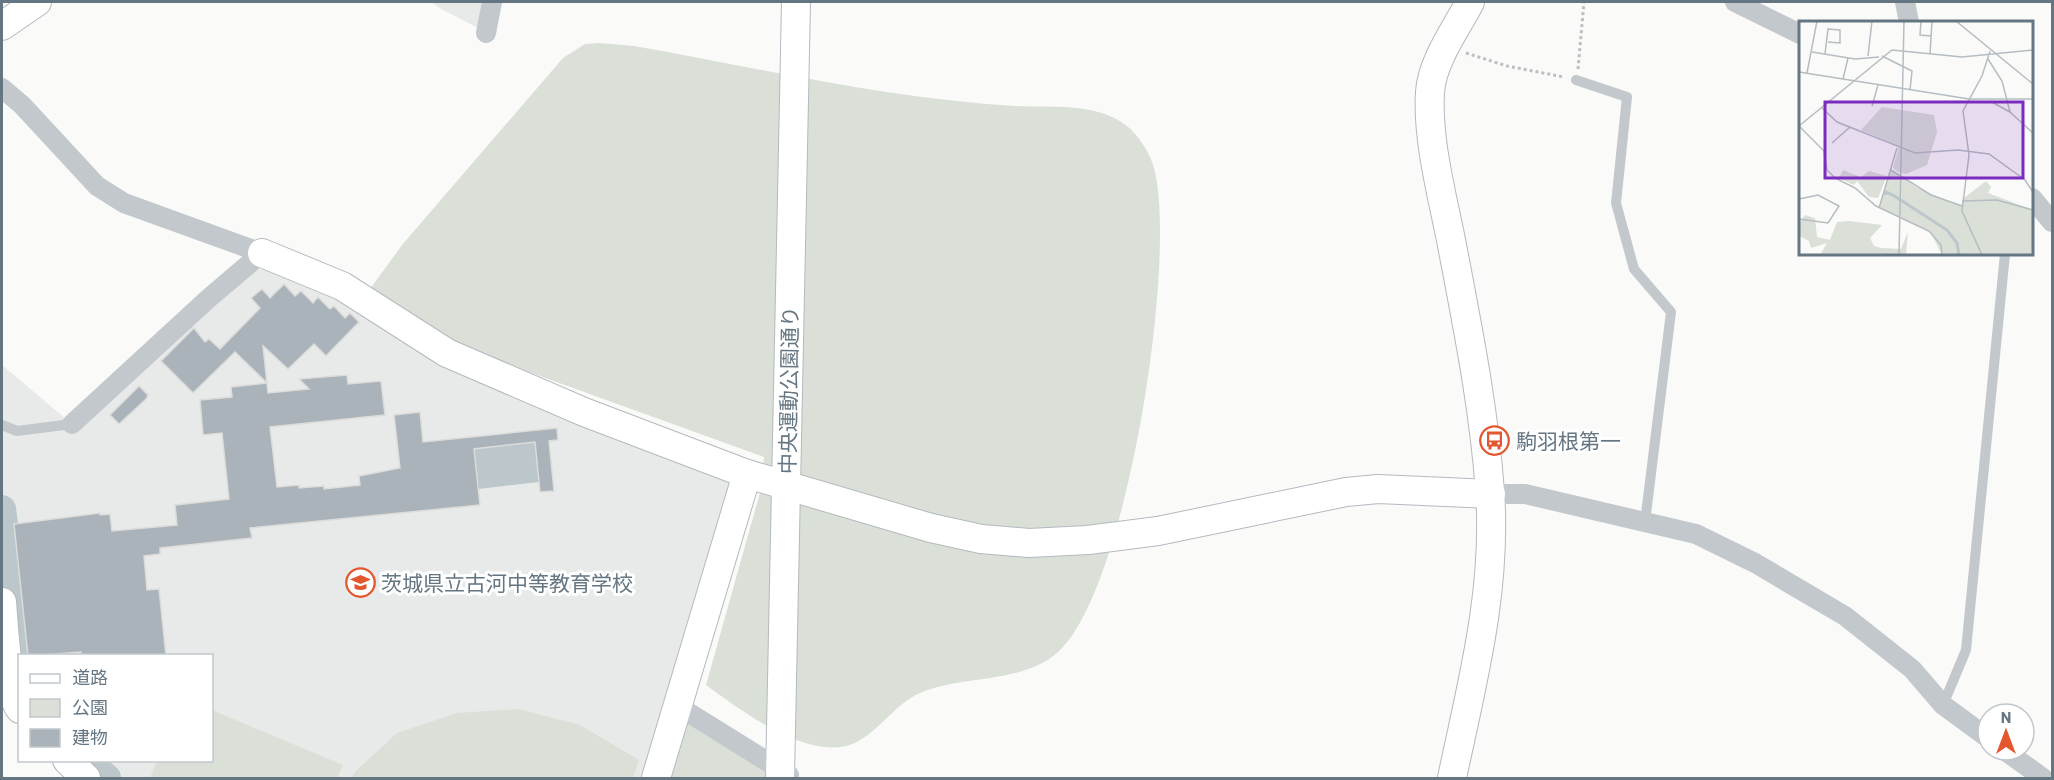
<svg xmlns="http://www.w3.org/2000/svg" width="2054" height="780" viewBox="0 0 2054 780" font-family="Barlow,'Noto Sans JP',sans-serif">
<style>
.built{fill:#e8e9e9}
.green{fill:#dadfd7}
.water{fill:#bbc7cb}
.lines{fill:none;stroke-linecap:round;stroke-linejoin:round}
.river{stroke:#bbc7cb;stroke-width:28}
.building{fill:#aab3b9;stroke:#dcdcda;stroke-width:1.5}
.secondary-casing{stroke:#b3babf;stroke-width:30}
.path{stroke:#bbbfc2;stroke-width:3;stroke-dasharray:3 3;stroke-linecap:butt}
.lane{stroke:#c3c8cc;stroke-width:10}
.street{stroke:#c3c8cc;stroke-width:20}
.secondary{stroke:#fff;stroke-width:28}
.labels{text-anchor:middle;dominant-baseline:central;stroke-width:6;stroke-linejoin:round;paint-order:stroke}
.street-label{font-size:21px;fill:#657683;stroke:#fff}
.poi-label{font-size:21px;fill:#657683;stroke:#fff;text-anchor:start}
.inset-river{fill:none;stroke:#bbc7cb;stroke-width:3}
.inset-road{fill:none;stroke:#b5bdc2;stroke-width:1.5}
.view{fill:#7b2cbf;fill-opacity:0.15;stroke:#7b2cbf;stroke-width:3}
.inset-edge{fill:none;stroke:#657683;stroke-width:3}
</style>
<rect width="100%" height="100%" fill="#fafaf8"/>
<g class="built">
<path d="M431,2H487L480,29L443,10Z"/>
<path d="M268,268L735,478L647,778H115L106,774L92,761L212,760V656L25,655L7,509L2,503V365L79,430L148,363L256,270Z"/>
</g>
<g class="green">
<path d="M599,43L634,46C760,68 887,99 1015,106C1053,108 1096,102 1127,126C1139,136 1150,153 1154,168C1178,257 1127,591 1058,652C1023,684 961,675 920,693C896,703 880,730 857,742C811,765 741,710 706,685L761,489L764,457L471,351L370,289L402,245L563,58L585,44Z"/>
<path d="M678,706L789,778H656Z"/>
<path d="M518,709L580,725L639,760L633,778H351L356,771L397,733L457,713Z"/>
<path d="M212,710L343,765L337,778H150L157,761L212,760Z"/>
</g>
<path class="water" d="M535,442L539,482L478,489L474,449Z"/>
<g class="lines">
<g class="river">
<path d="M2,509L21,656"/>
<path d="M86,760L107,778"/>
</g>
</g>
<g class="building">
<path d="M284,284L295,296L301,291L313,303L318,297L330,309L334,306L345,318L350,313L359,322L326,356L314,344L288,369L263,346L268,393L309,389L299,379L347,375L348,384L381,381L385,415L270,427L277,487L299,485V488L324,486V489L360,485L359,476L400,468L394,415L420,412L423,442L557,428L558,440L549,441L554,491L540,492L535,442L474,449L480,505L250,528L252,538L160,548V554L144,556L147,590L159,589L166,656H81V652L28,656L14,524L100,513V515L110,514L112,531L177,525L175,505L229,499L222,433L203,435L200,400L232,397L231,387L267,383L235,352L193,393L161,361L194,328L205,342L209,339L220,349L260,308L251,298L262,289L270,298Z"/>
<path d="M139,386L148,395L146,399L119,424L110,415Z"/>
</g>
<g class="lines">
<defs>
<g id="secondary">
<path d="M2,26L37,2"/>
<path d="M262,253L342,286L447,353L584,412L747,474L931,528L981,539L1029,543L1088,540L1158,531L1346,492L1378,489L1491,494"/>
<path d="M2,602C4,625 7,693 20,709"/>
<path d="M67,760L86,778"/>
<path d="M656,778L747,474"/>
<path d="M780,778L796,2"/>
<path d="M1452,778C1472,683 1497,591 1490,492C1484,407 1467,324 1451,240C1442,195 1427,139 1430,92C1432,61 1456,29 1470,2"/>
</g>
</defs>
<use href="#secondary" class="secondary-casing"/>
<g class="path">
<path d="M1466,53L1507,66L1564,77"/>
<path d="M1578,69L1584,2"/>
</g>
<g class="lane">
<path d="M1576,80L1627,97L1616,203L1634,269L1671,312L1645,522"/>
<path d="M2,425L17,431L72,424"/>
<path d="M1943,705L1966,650L2005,254"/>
</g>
<g class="street">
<path d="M1735,2L1800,34"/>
<path d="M1905,2L1909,22"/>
<path d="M486,33L492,2"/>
<path d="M2,88L22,105L97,186L124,203L262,253L209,298L72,424"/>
<path d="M2032,198L2052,222"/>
<path d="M1491,494H1525L1696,534L1755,563L1845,616L1912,669L1943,705L1988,738"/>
<path d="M678,706L789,775"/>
<path d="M2004,750L2043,778"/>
</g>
<use href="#secondary" class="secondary"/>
</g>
<defs>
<symbol id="bus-ring" viewBox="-11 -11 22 22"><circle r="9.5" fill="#fff" stroke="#e4572e" stroke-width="1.5"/><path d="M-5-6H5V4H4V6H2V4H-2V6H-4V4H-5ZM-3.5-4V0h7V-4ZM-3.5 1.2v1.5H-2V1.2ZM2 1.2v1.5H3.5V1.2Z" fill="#e4572e"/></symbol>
<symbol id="school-ring" viewBox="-11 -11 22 22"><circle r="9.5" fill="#fff" stroke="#e4572e" stroke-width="1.5"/><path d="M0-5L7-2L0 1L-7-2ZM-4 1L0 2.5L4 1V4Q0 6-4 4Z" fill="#e4572e"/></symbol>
</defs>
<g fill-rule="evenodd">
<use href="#bus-ring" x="1478" y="424" width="33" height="33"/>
<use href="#school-ring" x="344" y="566" width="33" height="33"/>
</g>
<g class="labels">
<g class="street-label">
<text transform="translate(788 390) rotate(-89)">中央運動公園通り</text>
</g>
<g class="poi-label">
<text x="1516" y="440">駒羽根第一</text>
<text x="381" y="582">茨城県立古河中等教育学校</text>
</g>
</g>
<g transform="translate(1799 21)">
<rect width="234" height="234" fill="#fafaf8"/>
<path d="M83,86L135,94L138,111L128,144L107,153L99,151L94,147L100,125L62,109ZM44,149L59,155L58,159L70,150L88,155L79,177L70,176L58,160L55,164L40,157ZM92,149L118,167L162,185L165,177L187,160L192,166L189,172L234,189V234H143L132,212L80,187ZM6,194L16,197L18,216L31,219L38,201L50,200L83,204L71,217L75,225L83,227L102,228L109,211L107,234H21L28,222L12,227L10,220L0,215V202Z" fill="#dadfd7"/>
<path class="inset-river" d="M86,174L87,171L94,174L148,209L158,222L160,234"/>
<path class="inset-road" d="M122,0L121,14L132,15M157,0L234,63M13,31L56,38L80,36M26,33L29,8L41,9V22L29,21M131,33L133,0M69,35L73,0M83,35L113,50L111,69M189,38L203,60L211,91L234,112M0,51L170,78H234M8,52L18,0M44,58L49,37M191,80L211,91M73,85L79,64M22,86L38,101L116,132L159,129L190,133L226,159L234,171M0,105L93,29L163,36L234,29M0,105L25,130L28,149L36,157L56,167L77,185L130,210L142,224L143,234M33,122L51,106M92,149L132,174L163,185M0,178L19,174L40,185L29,202L0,198M163,180L198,179L234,189M80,187L98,127M100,234L105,0M183,234L163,190L170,134L164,90L183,55L191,30"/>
<path class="view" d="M26,81H224V157H26Z"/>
<rect width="234" height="234" class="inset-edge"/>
</g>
<rect width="2054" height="780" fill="none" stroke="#657683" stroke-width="6"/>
<rect x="18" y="654" width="195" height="108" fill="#ffffff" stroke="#c1c8cd" stroke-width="1.5"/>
<rect x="30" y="674" width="30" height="9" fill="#ffffff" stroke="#c1c8cd" stroke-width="1.5"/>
<text x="72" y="684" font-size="18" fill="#657683">道路</text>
<rect x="30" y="699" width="30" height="18" fill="#dadfd7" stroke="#c1c8cd" stroke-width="1.5"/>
<text x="72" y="714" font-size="18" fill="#657683">公園</text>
<rect x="30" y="729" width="30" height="18" fill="#aab3b9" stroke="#c1c8cd" stroke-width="1.5"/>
<text x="72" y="744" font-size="18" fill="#657683">建物</text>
<g transform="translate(2006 732)"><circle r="28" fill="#ffffff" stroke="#c1c8cd" stroke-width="1.5"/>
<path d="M0-4.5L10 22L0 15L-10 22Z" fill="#e4572e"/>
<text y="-9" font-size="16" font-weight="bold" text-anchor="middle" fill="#657683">N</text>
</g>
</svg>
